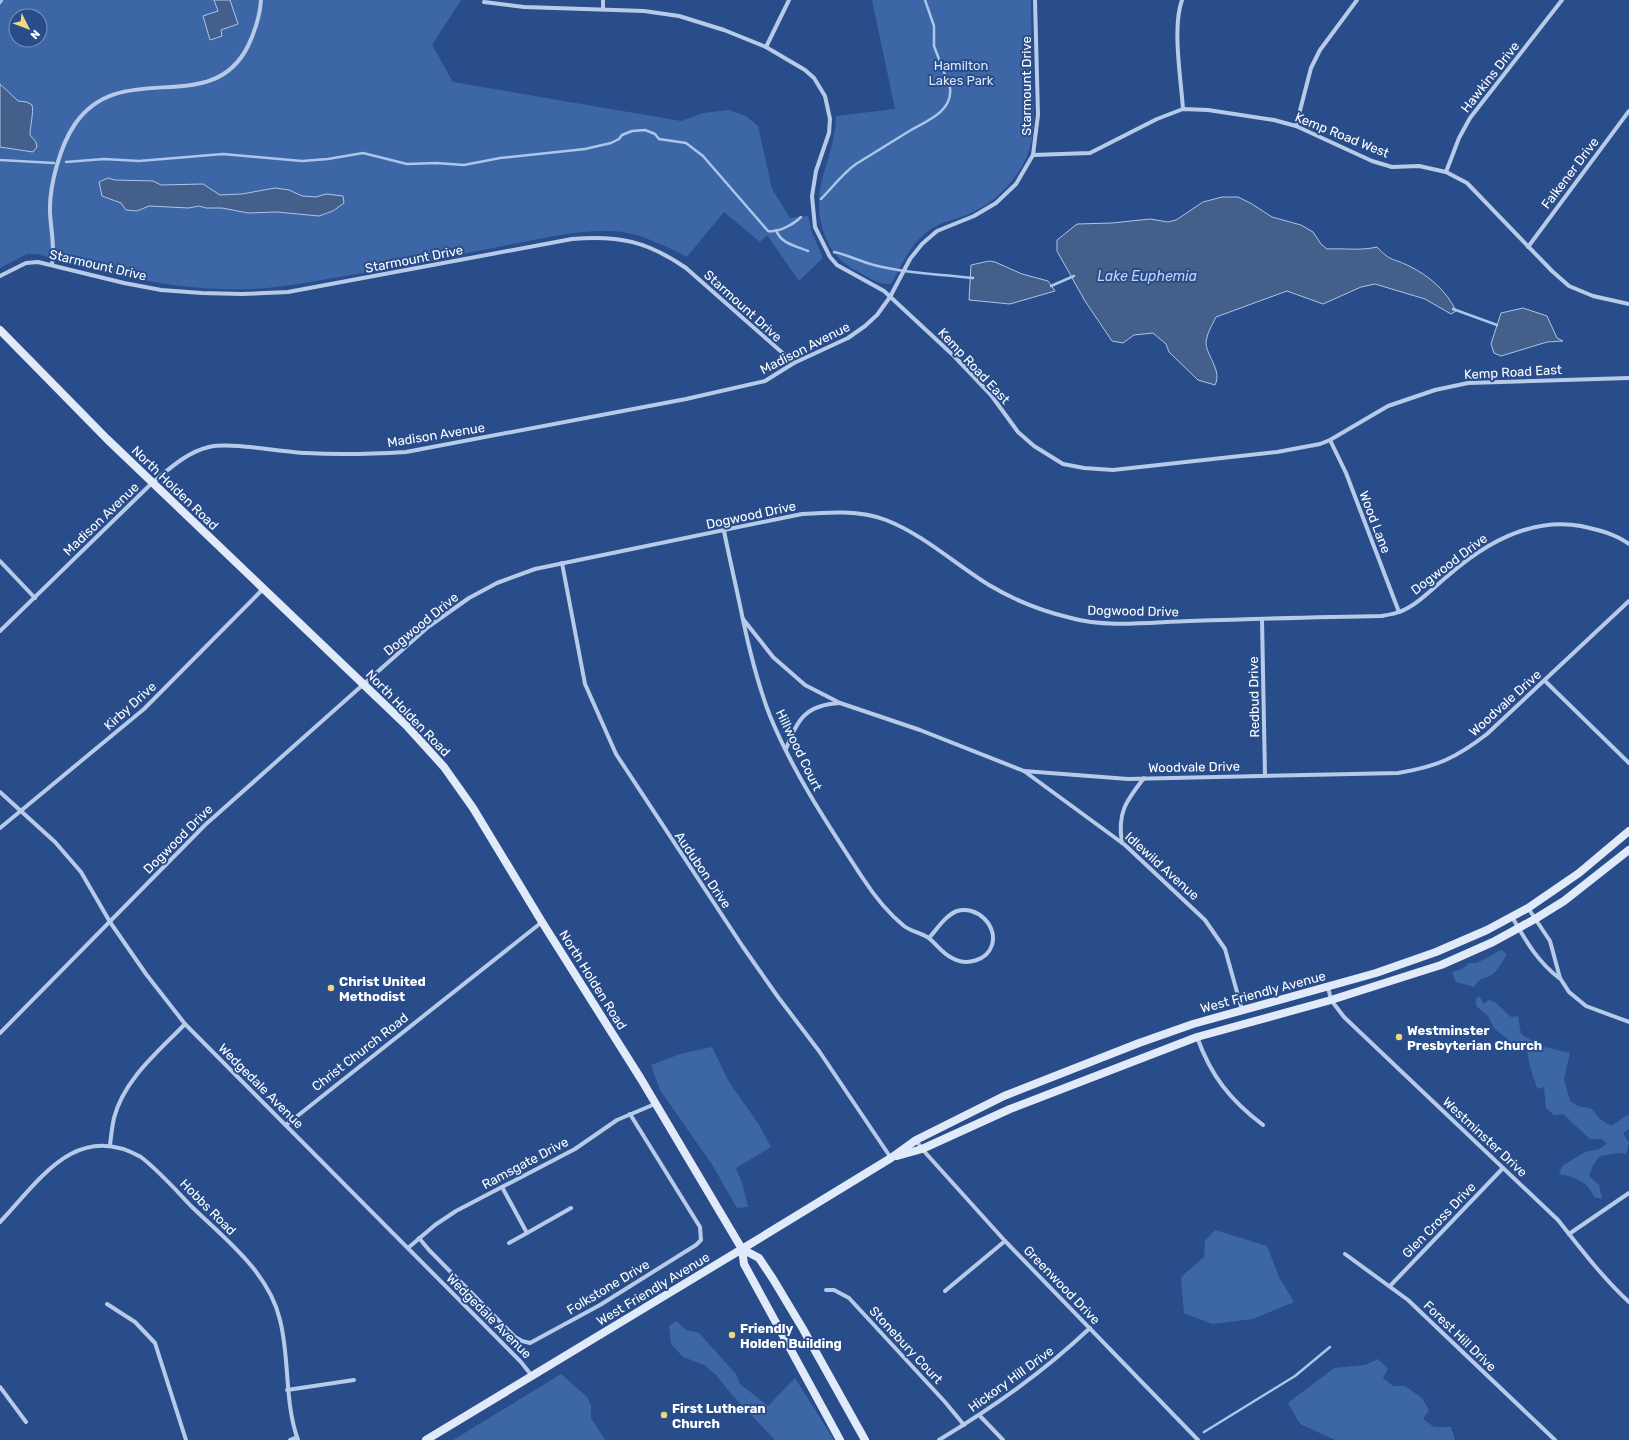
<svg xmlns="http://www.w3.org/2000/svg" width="1629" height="1440" viewBox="0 0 1629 1440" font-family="Rubik,sans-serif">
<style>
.green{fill:#3d66a7;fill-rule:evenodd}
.water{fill:#455f8b;stroke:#acc5ea}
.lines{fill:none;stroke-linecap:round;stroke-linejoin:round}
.stream{stroke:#acc5ea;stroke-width:2.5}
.minor{stroke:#b7cbe9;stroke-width:4}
.secondary{stroke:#e1eaf8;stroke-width:8}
.poi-dot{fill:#f1d77e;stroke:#294d8b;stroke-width:1.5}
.labels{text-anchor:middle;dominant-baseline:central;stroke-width:4;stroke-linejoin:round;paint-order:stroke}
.park-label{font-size:13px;fill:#dbe6f7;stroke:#294d8b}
.street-label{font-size:13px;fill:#fff;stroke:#294d8b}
.poi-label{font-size:13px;font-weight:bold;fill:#fff;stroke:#294d8b;text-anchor:start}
.water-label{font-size:14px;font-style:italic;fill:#c3d5f0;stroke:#294d8b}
</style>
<rect width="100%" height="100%" fill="#294d8b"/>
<g class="green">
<path d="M0,0H461L432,45L453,82L681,121L703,113L729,110L746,116L758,126L772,189L790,218L808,216L812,233L823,258L799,281L767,235L760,242L724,212L687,257C668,247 643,235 622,232C586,227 529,241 493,248C442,258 390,269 339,277C309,282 280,288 250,289C176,292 107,273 37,254H27L0,268ZM16,16H40V40H16Z"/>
<path d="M872,0H1031C1031,26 1032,53 1032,79C1033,99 1035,120 1032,139C1026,171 1001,199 973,212C961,218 948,220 936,226C914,238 903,261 892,283C882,287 868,277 859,272C843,264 833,255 826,238C806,190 835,162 836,116L895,109Z"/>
<path d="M1501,950L1507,954C1503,960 1498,971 1491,975C1481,981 1483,975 1474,987L1456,982L1452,972L1462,969L1469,963H1477Z"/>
<path d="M1479,996L1484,1004L1489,1000L1495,1002L1511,1017L1518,1016L1521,1034L1534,1042L1538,1051L1545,1047L1570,1053L1564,1079L1570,1101L1578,1106L1592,1109L1600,1119L1611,1126L1629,1114V1129L1623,1133L1629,1143L1626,1154L1618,1153L1600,1156L1593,1165L1589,1176L1599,1185L1602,1199L1594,1197C1589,1183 1574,1176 1559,1174L1562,1166L1585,1152L1599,1149L1607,1144L1602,1139H1590L1563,1114L1554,1115L1546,1108L1544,1087L1538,1089C1533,1079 1527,1058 1527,1047H1517L1494,1028L1488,1016L1476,1006V999Z"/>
<path d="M712,1047L729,1082L758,1123L771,1147L736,1168L742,1183L748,1207L737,1208L713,1166L660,1090L651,1065L680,1054Z"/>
<path d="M1215,1230L1267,1246L1279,1277L1294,1302L1253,1319L1212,1324L1184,1313L1181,1277L1204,1257L1205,1241Z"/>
<path d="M676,1321L686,1330L699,1333L736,1374L740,1384L768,1406L795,1378L834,1440H775L732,1395L716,1375L704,1365L683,1357L671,1344L669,1326Z"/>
<path d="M1378,1359L1388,1369L1383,1378L1393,1386H1405L1422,1398L1429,1410L1423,1419L1434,1427H1451L1455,1440H1335L1300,1424L1288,1403L1334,1368L1365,1365Z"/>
<path d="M561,1374L587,1397L591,1405V1418L605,1440H453Z"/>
</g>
<g class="water">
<path d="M214,0H230L238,24L221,30L222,36L210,40L203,16L218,11Z"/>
<path d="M0,84L18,101L27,102L32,105C34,112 30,126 30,135L36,142L37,147L33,152L0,147Z"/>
<path d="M108,178L115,180L153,181L161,185L203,184L220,195L242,194L275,188L289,190L302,196L316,197L326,194L343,196L344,203L333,211L319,216L277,212L248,213L222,208H206L199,206L189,208L149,206L137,211L126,210L121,203L102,196L99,182Z"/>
<path d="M1222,197H1238L1252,204L1272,217L1301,225L1313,232L1321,244L1327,249C1344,248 1360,251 1377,247C1391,262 1393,258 1409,266C1428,275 1447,291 1456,311L1451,314L1425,299L1375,284L1361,287L1323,304L1287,291L1216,317C1212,325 1206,335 1206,344C1208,358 1222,371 1215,385L1198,380L1169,352L1166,344L1153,333L1134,335L1123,343L1112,341L1085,301L1057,251V240L1077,224L1112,223L1150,219L1168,222L1176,220L1203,202Z"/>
<path d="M989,261L995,262L1022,274L1048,281L1055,291L1010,304L969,300L971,265Z"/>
<path d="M1523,308L1547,316L1557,338L1563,341L1547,342L1501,356L1494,353L1491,344L1501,313Z"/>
</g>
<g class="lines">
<g class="stream">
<path d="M0,3L2,0"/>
<path d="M0,160L54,163"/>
<path d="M66,162L104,159L139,161L223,154L302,161L328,159L363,153L407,164L436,163L464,165L500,158L585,149L611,143L619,139L622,135L632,131L645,130L655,134L659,139L686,143L703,156L768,231C778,233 794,224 801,217"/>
<path d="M821,199C832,188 843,173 856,164C874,153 893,141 911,130C927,121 953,111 950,88L934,46V26L925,0"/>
<path d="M776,230C781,244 796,246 808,251"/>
<path d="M834,252C849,255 863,263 878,266C909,274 941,274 973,278"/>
<path d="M1051,286L1074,276"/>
<path d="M1453,309L1497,325"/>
<path d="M1204,1432L1295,1376L1330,1347"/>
</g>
<g class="minor">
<path d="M1182,0C1172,27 1181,79 1183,109"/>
<path d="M484,2L524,7L644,11L679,16L724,30L766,47L805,70L814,78L825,96L830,119L829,133L816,171L812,196L815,227L830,257L837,265L884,291L954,356L991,395L1018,432L1034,446L1063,464L1084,468L1113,470L1277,452L1320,444L1330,440L1388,406L1435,390L1468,383L1629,378"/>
<path d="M603,8V0"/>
<path d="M766,47L789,0"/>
<path d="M1296,126L1311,68L1320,50L1357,0"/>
<path d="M1033,155L1090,153L1157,119L1183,109L1208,110L1274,120L1296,126L1372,161L1392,167L1419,166L1446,172L1467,183L1552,271L1569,286L1593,296L1629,304"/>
<path d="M1446,172L1459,138L1470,118L1562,0"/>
<path d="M1528,247L1629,111"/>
<path d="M52,264C55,246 51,231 50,213C49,186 60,146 75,124C122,56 211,120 248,46C255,31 260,17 261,0"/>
<path d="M0,276L26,263L38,262L124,283L161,290L202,293L242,294L288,292L572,239C618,235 647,241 686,268L794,363"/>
<path d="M1330,440L1346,473L1399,612"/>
<path d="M724,531C730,561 737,590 743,620C750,653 758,685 770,716C794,774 828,825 862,877C873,894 888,913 904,926C912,932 923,933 930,939C937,945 943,954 952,958C966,966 987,961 992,945C998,925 976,905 957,911C946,915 937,929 929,938"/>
<path d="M0,561L35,598"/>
<path d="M562,563L585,684L616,754L743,947L778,997L819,1051L891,1158"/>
<path d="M743,619L773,657L805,685L840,703L920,730L1024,771L1128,779L1398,773C1436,767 1456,758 1487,734L1629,601"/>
<path d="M1262,619L1265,776"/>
<path d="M0,631L152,483C169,469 187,452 209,447C232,442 280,452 306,453C339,455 373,454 406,452L686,399L765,381L794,363L848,338L865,326L877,315L890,297L910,259L922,244L937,231L974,216L996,203L1016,184L1033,155L1038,115L1035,0"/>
<path d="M1545,681L1629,763"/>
<path d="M786,749C798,719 805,705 840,703"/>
<path d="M1024,771L1125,845L1205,920L1225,949L1242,1010"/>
<path d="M0,792L55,842L81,872L110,922L146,974L185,1024L521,1362L532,1376"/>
<path d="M0,828L144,709L263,589"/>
<path d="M1122,843C1117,813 1126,801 1144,778"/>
<path d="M1528,908L1550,941L1560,978L1569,992L1586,1006L1629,1022"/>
<path d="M1512,917C1526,941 1537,961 1559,978"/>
<path d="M1328,987L1331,1000L1344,1017L1558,1220C1581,1249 1602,1277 1629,1302"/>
<path d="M0,1033L205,825L428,627L469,598L497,583L535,569L802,514C829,512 860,510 886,520C924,535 955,564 989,585C1014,600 1042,611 1071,618C1106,628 1152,622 1189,621C1253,619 1317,617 1381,616C1387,615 1394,614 1399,612C1418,605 1435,586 1450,574C1486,543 1531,517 1581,526C1598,530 1614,533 1629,544"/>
<path d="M1197,1037C1211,1076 1230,1100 1263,1125"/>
<path d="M286,1125L542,922"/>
<path d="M916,1140L922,1149L1005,1241L1198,1440"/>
<path d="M110,1145C111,1136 112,1127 114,1118C124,1079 159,1051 185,1024"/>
<path d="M502,1187L527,1233L571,1208"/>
<path d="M0,1222C39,1181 76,1120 141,1157C159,1171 175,1189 191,1206C224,1238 269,1272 280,1320C290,1359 284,1401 298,1440"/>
<path d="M1569,1234L1629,1193"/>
<path d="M419,1238L429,1250L515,1337L522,1341L530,1343L600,1305L696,1245L701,1240L700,1227L630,1114"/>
<path d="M509,1243L527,1233"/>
<path d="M408,1248L435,1225L456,1211L575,1149L617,1120L655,1104"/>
<path d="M1345,1254L1408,1300L1555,1440"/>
<path d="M1390,1286L1503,1168"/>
<path d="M826,1290H834L849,1298L945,1402L964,1425"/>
<path d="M945,1291L1005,1241"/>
<path d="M107,1304L135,1322L155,1343L186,1440"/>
<path d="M0,1387L26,1422"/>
<path d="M287,1390L354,1380"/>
<path d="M980,1416L1003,1440"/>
<path d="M290,1440L297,1437"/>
<path d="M939,1440C995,1406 1042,1373 1090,1328"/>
</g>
<g class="secondary">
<path d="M0,330L107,439L406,725L444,767L473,808L542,922L641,1079L742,1249L744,1264L840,1440"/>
<path d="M897,1156L922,1149L1010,1109L1197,1037L1331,1000L1441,965L1493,942L1535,919L1564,901L1629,850"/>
<path d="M742,1249L759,1258L773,1279L803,1329L865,1440"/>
<path d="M426,1440L742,1249L891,1158L916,1140L1004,1096L1139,1043L1193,1024L1376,973L1436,952L1487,930L1528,908L1579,873L1629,831"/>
</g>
</g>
<g class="poi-dot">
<circle cx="331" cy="988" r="4"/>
<circle cx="1399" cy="1037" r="4"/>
<circle cx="732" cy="1335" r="4"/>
<circle cx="664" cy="1415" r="4"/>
</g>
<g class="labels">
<g class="park-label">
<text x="961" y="65">Hamilton<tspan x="961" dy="15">Lakes Park</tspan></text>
</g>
<g class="street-label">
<text transform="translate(1490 77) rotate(-52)">Hawkins Drive</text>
<text transform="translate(1026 86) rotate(-90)">Starmount Drive</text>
<text transform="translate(1342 135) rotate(22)">Kemp Road West</text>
<text transform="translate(1570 173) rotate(-53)">Falkener Drive</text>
<text transform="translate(414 259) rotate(-11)">Starmount Drive</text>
<text transform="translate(98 265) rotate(13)">Starmount Drive</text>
<text transform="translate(743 306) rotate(42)">Starmount Drive</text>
<text transform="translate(805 348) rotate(-27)">Madison Avenue</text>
<text transform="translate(974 366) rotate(47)">Kemp Road East</text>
<text transform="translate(1513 372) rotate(-3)">Kemp Road East</text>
<text transform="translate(436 435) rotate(-9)">Madison Avenue</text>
<text transform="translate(175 488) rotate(44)">North Holden Road</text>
<text transform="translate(751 515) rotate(-12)">Dogwood Drive</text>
<text transform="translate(101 519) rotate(-44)">Madison Avenue</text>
<text transform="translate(1375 522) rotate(69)">Wood Lane</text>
<text transform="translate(1449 564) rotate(-37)">Dogwood Drive</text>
<text transform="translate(1133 611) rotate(1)">Dogwood Drive</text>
<text transform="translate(421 624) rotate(-39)">Dogwood Drive</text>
<text transform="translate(1254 697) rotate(-91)">Redbud Drive</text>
<text transform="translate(1505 703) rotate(-42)">Woodvale Drive</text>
<text transform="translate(130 706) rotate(-42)">Kirby Drive</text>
<text transform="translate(408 713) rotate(46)">North Holden Road</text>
<text transform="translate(799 750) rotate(64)">Hillwood Court</text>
<text transform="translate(1194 767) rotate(-1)">Woodvale Drive</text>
<text transform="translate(178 839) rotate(-45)">Dogwood Drive</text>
<text transform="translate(1162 866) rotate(42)">Idlewild Avenue</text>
<text transform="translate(703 870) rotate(56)">Audubon Drive</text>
<text transform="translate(593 980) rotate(58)">North Holden Road</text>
<text transform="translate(1263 992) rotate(-15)">West Friendly Avenue</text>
<text transform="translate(360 1052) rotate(-38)">Christ Church Road</text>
<text transform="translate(261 1086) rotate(45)">Wedgedale Avenue</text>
<text transform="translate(1485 1137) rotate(43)">Westminster Drive</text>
<text transform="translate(525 1163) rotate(-28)">Ramsgate Drive</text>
<text transform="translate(208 1207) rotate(45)">Hobbs Road</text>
<text transform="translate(1439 1220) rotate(-46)">Glen Cross Drive</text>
<text transform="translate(1062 1285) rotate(46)">Greenwood Drive</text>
<text transform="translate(608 1287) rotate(-31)">Folkstone Drive</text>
<text transform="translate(653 1289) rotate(-31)">West Friendly Avenue</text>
<text transform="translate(489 1316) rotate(45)">Wedgedale Avenue</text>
<text transform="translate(1460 1336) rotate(44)">Forest Hill Drive</text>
<text transform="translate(906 1345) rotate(47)">Stonebury Court</text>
<text transform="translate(1011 1379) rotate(-36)">Hickory Hill Drive</text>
</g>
<g class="poi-label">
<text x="339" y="981">Christ United<tspan x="339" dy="15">Methodist</tspan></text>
<text x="1407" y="1030">Westminster<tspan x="1407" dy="15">Presbyterian Church</tspan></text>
<text x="740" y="1328">Friendly<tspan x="740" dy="15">Holden Building</tspan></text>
<text x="672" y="1408">First Lutheran<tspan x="672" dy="15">Church</tspan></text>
</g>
<g class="water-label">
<text x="1147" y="276">Lake Euphemia</text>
</g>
</g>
<g transform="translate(28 28) rotate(132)"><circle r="19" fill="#294d8b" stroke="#7f94b9"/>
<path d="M0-3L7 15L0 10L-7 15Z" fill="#f1d77e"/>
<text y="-6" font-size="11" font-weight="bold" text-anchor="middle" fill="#ffffff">N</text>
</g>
</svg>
